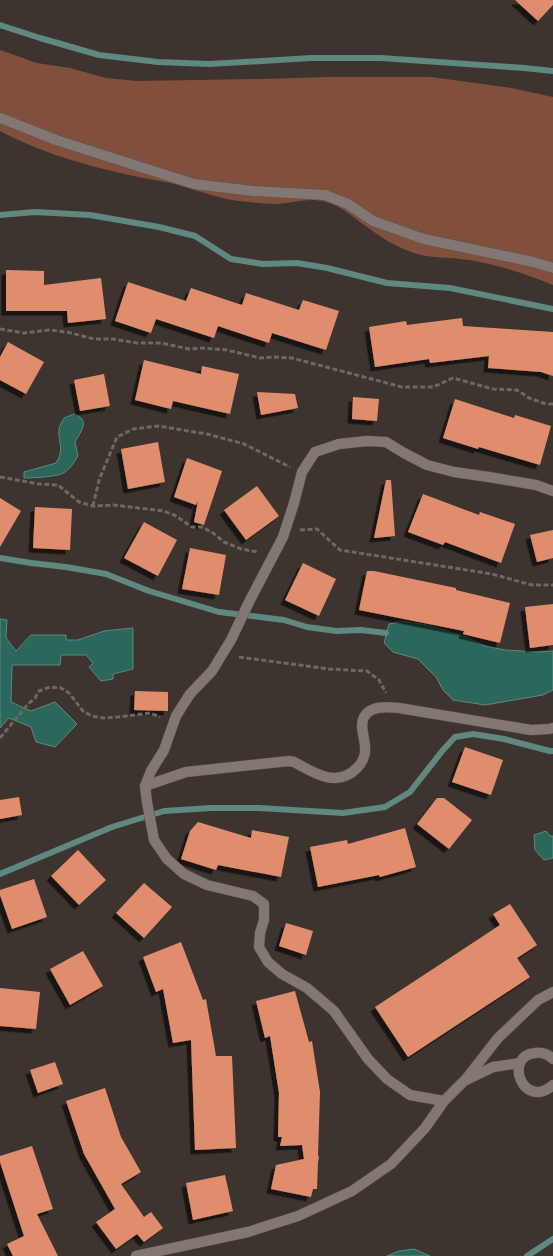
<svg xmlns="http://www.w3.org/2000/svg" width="553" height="1256" viewBox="0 0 553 1256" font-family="Georgia,serif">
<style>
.green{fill:#81503d}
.water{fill:#2b685b;stroke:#5f887e}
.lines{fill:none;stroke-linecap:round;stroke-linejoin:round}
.stream{stroke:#5f887e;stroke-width:6}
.building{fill:#e08d6e;filter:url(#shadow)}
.service-casing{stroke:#5a534f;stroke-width:11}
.path{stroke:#6f6763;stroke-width:3;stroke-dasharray:5 2.5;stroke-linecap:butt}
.service{stroke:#827773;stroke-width:10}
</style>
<defs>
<filter id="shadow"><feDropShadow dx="-4.5" dy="4.5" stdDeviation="0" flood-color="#0009"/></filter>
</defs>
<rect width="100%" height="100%" fill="#3d3430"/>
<path class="green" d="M0,50L37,63L70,68L106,78L137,81L262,79L328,77H431L511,88L553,97V285C526,274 499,265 470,260C451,257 432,259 414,253C396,247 382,238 367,227C354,218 342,206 326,202C310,197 293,203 277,204C264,204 251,202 239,201C214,198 190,187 166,182C151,179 136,177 121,173C80,164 38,151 0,131Z"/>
<g class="water">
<path d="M74,414C91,420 81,431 75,442L78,456C75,461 71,468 65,472C59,477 33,478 24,478V472L56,463C65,449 58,443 59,430C59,426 62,422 64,418Z"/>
<path d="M0,619L7,620L6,638L16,651L31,635H66V640H78L104,631L133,628V669L113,674V679L101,681L89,667L93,663L86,655H61L60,665H12L11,702L31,711L55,702L77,724L55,747L36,742L31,727L9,718L0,728Z"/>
<path d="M403,621L427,625L466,637L485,646L505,650L539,652L553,651V690L543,695L485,705L453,700L443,690L436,677L418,659L393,652L384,643L389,624Z"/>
<path d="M546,831L550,836H553V858L544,860L535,850L534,835Z"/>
<path d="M414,1249L430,1256H387L399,1251Z"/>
</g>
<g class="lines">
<g class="stream">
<path d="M0,25L40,38L99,55L158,62L210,64L311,58H381L524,68L553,71"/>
<path d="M0,215L35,212L90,215L159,227L195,236L231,259L263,264L297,263L327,268L387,283L450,288L553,309"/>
<path d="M0,558L31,563L66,567L106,574L149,591L219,612L284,620L307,627L336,631L361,630L386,633"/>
<path d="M0,874L112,827L164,811L211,808H259L343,813L385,807L410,792L443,750L455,737L473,734L504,739L550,751H553"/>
<path d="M527,1256L553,1239"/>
</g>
</g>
<g class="building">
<path d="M515,0H553V5L538,21Z"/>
<path d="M6,270L44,271V285L101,278L106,319L68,323L67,311H6Z"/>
<path d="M128,282L186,301L191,288L242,305L246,293L299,310L303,300L339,311L326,350L272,333L269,343L218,326L214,338L156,319L151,333L115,321Z"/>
<path d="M462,318L463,326L553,332V376L541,372L488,368L489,356L430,363L429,359L375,367L369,327L406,321L407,325Z"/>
<path d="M8,342L44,362L26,394L0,380V357Z"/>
<path d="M144,360L201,374L202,366L239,374L230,414L173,401L171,409L135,400Z"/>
<path d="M104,374L110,406L80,411L74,380Z"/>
<path d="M257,392L295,394L298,408L261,415Z"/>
<path d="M353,397L379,399L377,421L352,419Z"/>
<path d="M455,399L514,418L515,415L551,426L540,465L479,447L478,449L443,438Z"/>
<path d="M158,442L165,482L128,489L121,449Z"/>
<path d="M187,458L222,471L204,525L194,522L198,501L196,505L174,497Z"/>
<path d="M386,480H391L395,536L374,538Z"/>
<path d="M257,486L279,516L246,540L224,510Z"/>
<path d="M423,494L479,515L480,512L515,524L501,563L445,542L443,545L408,532Z"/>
<path d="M0,498L21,511L0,547Z"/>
<path d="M35,507L72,509L70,550L33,548Z"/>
<path d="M144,522L177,540L158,576L124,558Z"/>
<path d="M553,530V558L537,562L530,535Z"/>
<path d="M190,548L226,555L219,595L182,589Z"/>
<path d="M303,563L336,579L319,616L285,600Z"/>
<path d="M367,571H374L456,588V590L510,603L500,643L463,634L464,631L359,610Z"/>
<path d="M553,604V645L530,648L525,607Z"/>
<path d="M135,691L168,692V711L134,710Z"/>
<path d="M465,747L503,760L491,795L452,782Z"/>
<path d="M19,797L22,815L0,819V800Z"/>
<path d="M437,798H444L472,820L449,849L417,824Z"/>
<path d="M198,822L251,838L252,830L289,837L281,877L218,865L216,870L181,859L190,831Z"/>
<path d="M405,828L416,867L380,877L379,875L318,887L310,847L347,840L348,844Z"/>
<path d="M78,850L106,880L79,905L51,876Z"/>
<path d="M34,879L47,917L12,929L0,895V890Z"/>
<path d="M144,883L172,907L144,938L116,913Z"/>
<path d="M510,904L537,945L517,958L530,977L408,1057L375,1007L500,925L493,914Z"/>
<path d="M286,923L313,931L306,955L279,946Z"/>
<path d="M181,942L203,1000L206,999L216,1056H232L236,1148L195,1150L191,1040L173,1043L163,989L156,992L143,957Z"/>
<path d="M83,951L103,986L70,1005L50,969Z"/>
<path d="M0,988L40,992L36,1029L0,1026Z"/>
<path d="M295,991L309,1042L312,1041L320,1092L318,1156H319L318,1163L317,1189H313L311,1197L271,1189L276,1165L304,1159L302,1145L280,1146L282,1137H278L279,1093L270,1036L265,1038L256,1001Z"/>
<path d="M55,1062L63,1084L38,1093L30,1070Z"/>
<path d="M105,1088L121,1137L141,1172L121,1184L144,1217L151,1212L163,1228L144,1242L137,1234L116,1249L96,1222L115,1209L84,1154L66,1101Z"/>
<path d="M32,1146L53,1209L37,1214L58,1256H13L7,1244L24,1236L0,1162V1156Z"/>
<path d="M225,1175L233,1211L193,1220L186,1183Z"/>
</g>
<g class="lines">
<defs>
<g id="service">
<path d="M0,118L56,140L194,184L253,191L325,195L348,204L373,221L424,239L533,262L553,268"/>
<path d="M145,786L186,772L289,761L294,762C313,772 336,789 357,768C362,763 366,755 365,747C365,738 359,726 364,717C371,705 387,707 399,708L531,730L549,729L553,728"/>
<path d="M553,1059C548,1054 542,1052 535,1053C503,1056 523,1111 553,1085"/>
<path d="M466,1079L498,1038L538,1000L553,992"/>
<path d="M444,1101L410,1095L387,1079L368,1059L334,1011L307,988L282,974L268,962L259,947L260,933L264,920V904L253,896L207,885L184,874L167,859L154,840L147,802L145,786L151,771L164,750L176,716L190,694L212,671L231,640L249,602L283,537L294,503L302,472L315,452L339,444L367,441L386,442L404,453L427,465L454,472L489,477L536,485L553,491"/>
<path d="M136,1256L248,1232L298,1216L352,1191L391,1164L425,1128L444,1101L464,1081L493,1067L520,1063"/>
</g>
</defs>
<use href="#service" class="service-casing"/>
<g class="path">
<path d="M0,329L24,333L49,330L67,332L94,339H113L137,343H161L189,349L203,348L227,350L260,358L274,357L292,358L402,387H433L453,378L493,389L517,390L529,398L546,404H553"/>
<path d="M0,477L39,484L58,485L79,502L93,506L113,505L164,511L176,516L192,527H202L213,533L224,542L241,549L258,552"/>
<path d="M93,506L99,480L117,437L133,429L158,426L207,434L244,444L290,467"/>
<path d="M300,530L317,529L340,550L492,574L532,585H553"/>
<path d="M239,657L329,669L367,671L379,680L386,693"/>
<path d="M0,738L28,704L35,698L39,691L50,687L61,688L69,693L83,711L92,716L103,718L118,717L150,713L160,717"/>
</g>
<use href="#service" class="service"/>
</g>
</svg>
